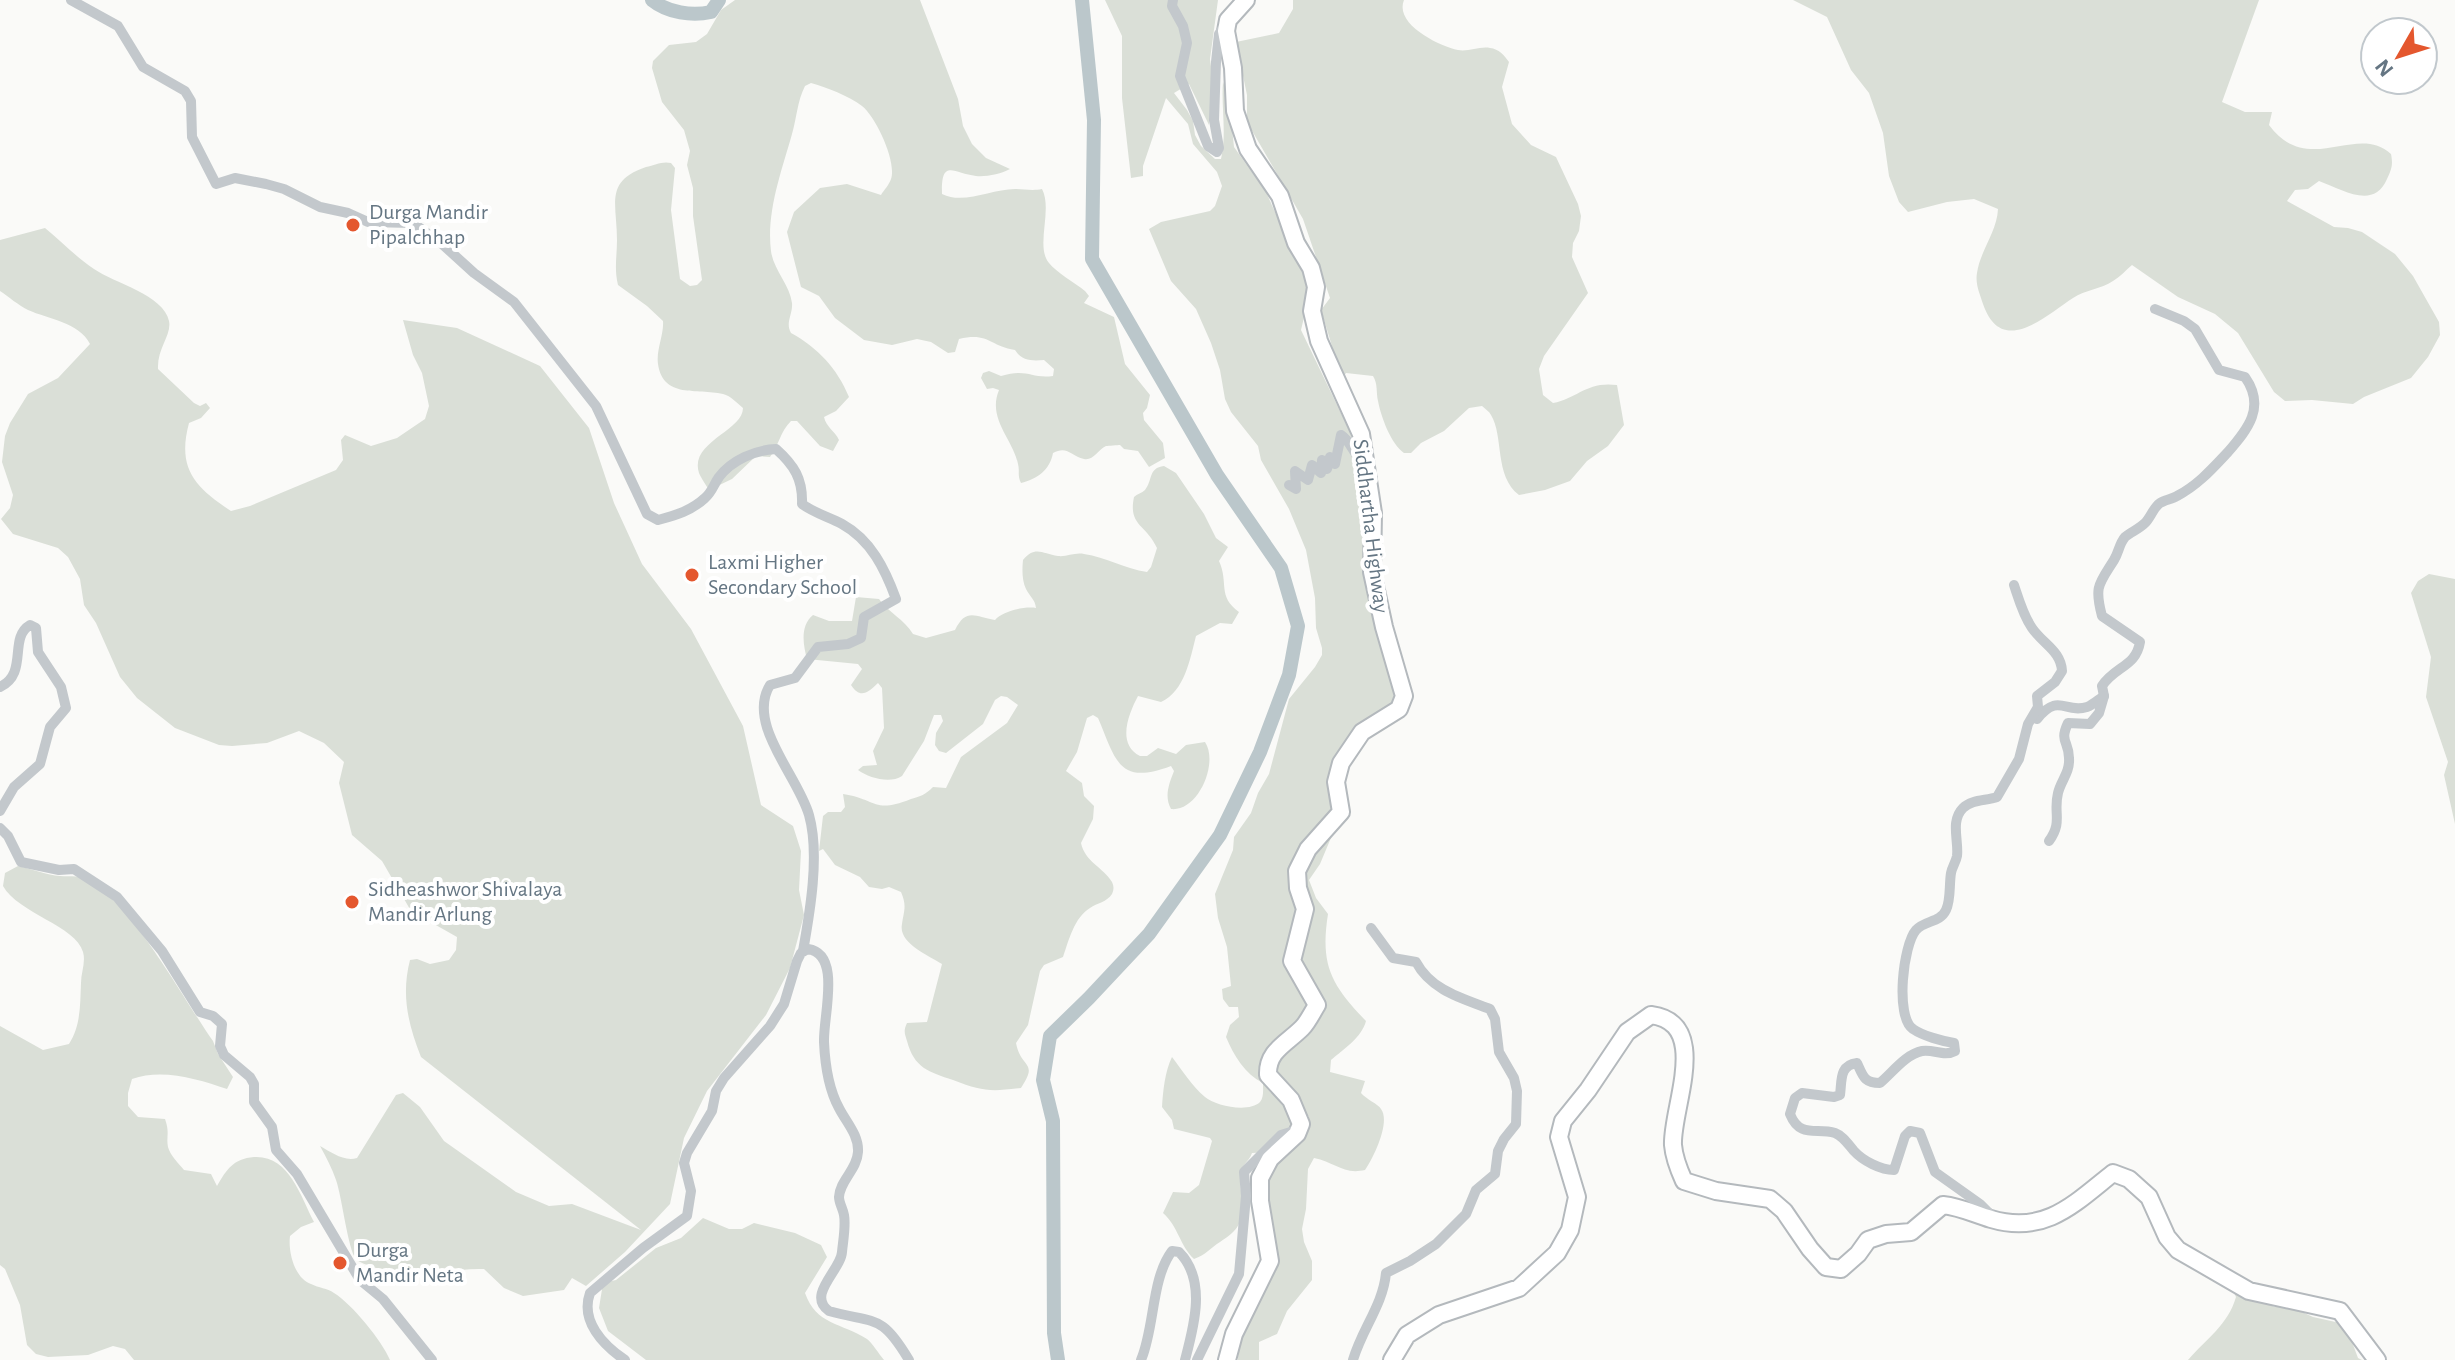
<svg xmlns="http://www.w3.org/2000/svg" width="2455" height="1360" viewBox="0 0 2455 1360" font-family="'Alegreya Sans',sans-serif">
<style>
.green{fill:#dadfd7}
.lines{fill:none;stroke-linecap:round;stroke-linejoin:round}
.river{stroke:#bbc7cb;stroke-width:14}
.trunk-casing{stroke:#b4b9bd;stroke-width:20}
.minor{stroke:#c3c8cc;stroke-width:10}
.trunk{stroke:#fff;stroke-width:16}
.poi-dot{fill:#e4572e;stroke:#fff;stroke-width:3}
.labels{text-anchor:middle;dominant-baseline:central;stroke-width:8;stroke-linejoin:round;paint-order:stroke}
.poi-label{font-size:22px;fill:#657683;stroke:#fff;text-anchor:start}
.street-label{font-size:22px;fill:#657683;stroke:#fff}
</style>
<rect width="100%" height="100%" fill="#fafaf8"/>
<g class="green">
<path d="M735,0H920L958,99L963,126L972,144L986,158L1010,169C1001,174 986,177 976,176C954,174 941,157 942,194C964,205 991,189 1015,189C1025,189 1032,191 1042,189C1053,210 1035,246 1049,263C1056,272 1075,283 1085,291L1089,296L1084,303L1114,317L1125,364L1150,395L1147,408L1143,413L1144,420L1163,443L1165,458L1149,467L1138,451L1124,449L1120,445C1118,445 1108,446 1106,446C1098,450 1093,461 1084,459C1071,456 1067,445 1053,453C1050,470 1037,479 1021,483C1017,475 1020,472 1018,464C1013,439 987,419 999,390L993,388L987,389L981,378L983,373L989,371L1001,376C1028,368 1031,379 1053,376L1054,369L1044,360C1032,361 1022,361 1015,350C989,346 989,332 959,339L955,352L948,353L931,342L917,339L892,345L864,340L835,318L819,296L801,287L787,232L794,212L820,188L847,184L881,195C884,190 889,185 891,179C897,162 876,117 862,106C849,96 826,87 811,83L805,86C797,102 797,117 792,134C782,170 766,212 771,251C773,269 790,285 792,303C793,314 785,323 791,333C818,348 837,368 849,397L836,411L824,417C826,427 835,431 839,440L833,451L820,446L797,421H791C780,432 779,445 770,457L756,456L732,479L709,490C706,485 701,478 699,473C689,442 743,431 743,408C737,403 731,396 723,394C697,388 663,399 658,364C656,350 664,335 663,321L647,306L618,285C614,269 617,256 617,240C617,204 604,181 646,167C655,165 662,161 671,163L675,168L671,210L680,279L690,286L697,285L702,280L693,216V188L687,165L690,151L684,130L662,102L652,68L653,61L669,45L696,42L707,34L721,10Z"/>
<path d="M1105,0H1218L1210,59L1213,81L1209,125L1189,84L1174,93L1187,110L1193,121L1195,135L1201,146L1215,159H1221C1227,133 1221,108 1223,82L1229,100L1234,147L1266,192L1307,283L1309,296L1301,330L1350,432L1362,483V540L1372,572L1398,693L1393,705L1356,733L1334,805L1333,833L1320,864L1309,880L1316,898L1328,914C1320,965 1331,985 1366,1021C1362,1037 1344,1049 1331,1060L1330,1072L1365,1081L1361,1093C1366,1099 1378,1104 1381,1109C1391,1122 1373,1159 1365,1170C1343,1175 1335,1162 1314,1158L1308,1169L1306,1209L1302,1229L1304,1242L1312,1261V1280L1287,1311L1277,1334L1259,1342V1360H1238C1238,1339 1244,1316 1256,1299C1264,1288 1273,1278 1278,1266L1275,1261C1270,1231 1254,1188 1275,1162C1287,1146 1305,1138 1309,1117L1292,1097C1295,1125 1293,1132 1273,1152L1252,1153C1249,1162 1240,1166 1240,1175C1240,1206 1253,1222 1220,1242C1210,1248 1206,1255 1194,1259C1180,1246 1178,1226 1163,1213L1173,1192L1189,1193L1199,1185L1212,1141L1210,1138L1174,1129L1172,1120L1162,1107C1163,1091 1165,1071 1172,1057C1182,1070 1192,1086 1205,1097C1215,1106 1249,1113 1260,1102C1264,1097 1263,1090 1263,1083C1245,1074 1234,1056 1226,1037L1230,1025L1239,1017L1238,1007H1229L1223,999L1222,989L1231,986L1227,947L1218,918L1215,894L1233,850L1234,837L1251,813L1258,793L1269,774L1289,699L1315,667L1322,655V648L1316,628L1315,598L1306,550L1289,509L1261,460L1258,446L1231,412L1225,399L1220,370L1211,343L1196,309L1171,281L1149,229L1161,222L1210,211L1215,206L1222,186L1217,172L1193,144L1188,124L1166,98L1143,166V176L1131,178L1122,98V36Z"/>
<path d="M1293,0H1404C1394,24 1439,46 1458,50C1468,52 1480,46 1490,48C1499,49 1504,55 1509,62L1502,87L1512,124L1531,145L1556,157L1578,204L1581,216L1579,231L1573,243L1572,257L1588,293L1544,356L1539,369L1543,395L1553,403C1578,398 1587,381 1617,385L1624,425L1608,446L1587,461L1570,481L1545,490L1519,495C1494,476 1504,436 1491,415C1489,411 1485,409 1482,406L1469,408L1444,431L1421,443L1411,453H1404C1391,444 1381,417 1378,401C1376,392 1378,384 1373,376L1346,373L1342,379L1321,310L1330,298L1303,219L1247,122V95L1236,42L1279,33L1293,9Z"/>
<path d="M1793,0H2259L2222,102L2245,112H2272L2269,125C2308,178 2357,122 2391,154C2393,164 2392,169 2387,179C2374,210 2343,190 2319,181L2308,189L2295,190L2287,201L2334,227L2348,228L2362,232L2395,254L2413,276L2439,322L2440,335L2428,357L2411,378L2364,397L2353,404L2312,400L2285,401L2274,392L2238,333L2215,314L2178,297L2132,265C2126,270 2120,277 2113,281C2101,289 2085,290 2073,298C2045,316 2002,358 1983,304C1980,294 1975,284 1977,273C1980,251 1997,232 1998,209L1974,199L1947,202L1908,212L1899,202L1889,176L1883,133L1869,93L1851,70L1827,17Z"/>
<path d="M45,228C61,241 76,257 94,269C114,283 164,295 169,321C172,335 157,348 158,369L194,403L200,406L206,403L210,408L201,418L189,423C177,468 194,487 231,511L250,506L336,470L343,460L341,440L345,435L371,446L397,438L425,419L429,406L422,373L413,355L403,320L457,328L540,366L589,428L614,503L642,564L691,629L743,726L761,805L793,826L801,851L799,890L804,915L790,968L766,1015L707,1091L684,1138L670,1204L625,1252L586,1286L572,1278L564,1290L523,1296L504,1288L484,1269C458,1268 434,1275 409,1275C398,1274 362,1266 356,1259C348,1250 342,1197 336,1180C332,1168 326,1157 320,1146C331,1152 344,1162 357,1158L396,1095L403,1093L420,1107L444,1141L516,1192L549,1206L572,1204L641,1230L421,1057C408,1024 401,995 410,960L417,959L430,964L449,960L456,950L457,937L411,911L382,861L352,835L339,783L344,762L324,743L299,731L267,743L232,746L219,745L175,728L137,698L120,677L96,623L84,605L80,579L68,557L58,548L13,534L1,519L10,508L13,495L2,462L5,436L10,423L28,394L58,378L90,344C79,322 48,319 28,310C18,305 9,297 0,291V240Z"/>
<path d="M1164,466L1176,473L1204,514L1216,538L1228,547L1219,561C1229,583 1217,596 1239,612L1232,624L1220,623L1196,636C1190,659 1185,691 1161,702L1138,696C1129,713 1116,744 1140,756H1147L1158,748L1176,754L1186,745L1205,742C1219,763 1198,812 1171,809C1164,796 1169,784 1174,771L1171,766C1118,786 1116,760 1098,718L1093,715L1087,718L1077,752L1066,771L1082,783L1084,796L1094,806L1093,819L1081,843C1085,862 1103,867 1112,882C1114,886 1114,890 1112,894C1107,902 1097,903 1090,908C1074,918 1069,940 1063,957L1044,965L1040,971L1028,1025L1016,1043C1021,1069 1039,1061 1021,1088C989,1092 982,1091 953,1080C929,1072 914,1068 907,1041C905,1034 903,1031 907,1023L927,1022L942,964C928,955 898,943 902,924C904,910 907,906 901,892L889,887L882,889L869,887L860,877L835,865L823,849L819,851L823,816L828,812H841L845,807L843,794C877,799 873,814 911,799C921,796 925,795 933,787L946,788L961,757L1007,723L1018,705L1007,697L1001,696L995,700L983,724L946,753L939,751L935,745L936,733L943,721L941,715H934L924,741L902,776C890,784 869,778 858,770L863,766L877,765L873,751L884,728L882,688L878,683C868,693 860,699 851,685L862,669L858,664L807,659C803,644 800,626 813,615L829,621H852L856,597L879,599C889,613 904,619 913,634L926,638L955,630C966,608 974,616 995,620C1003,611 1025,606 1036,608C1035,599 1030,597 1026,589C1022,581 1022,569 1023,560C1035,545 1043,554 1058,556C1067,557 1075,552 1084,554C1106,557 1125,569 1147,572L1151,567L1157,548C1146,524 1128,526 1134,497C1137,494 1142,493 1145,490C1153,480 1148,468 1164,466Z"/>
<path d="M2429,574L2455,579V824L2444,775L2448,762L2426,697L2431,657L2411,593L2418,581Z"/>
<path d="M18,866C32,869 47,875 60,876C68,877 76,875 84,879C128,895 185,1002 213,1041L218,1054L233,1077L227,1089C198,1079 162,1068 132,1079L128,1093V1106L138,1117L165,1119C170,1133 166,1136 168,1147C170,1155 179,1164 184,1170L211,1174L217,1186C227,1169 233,1159 254,1157C289,1155 300,1195 314,1222L301,1227L290,1236C288,1251 294,1278 311,1284C319,1288 327,1288 334,1293C352,1304 382,1341 390,1360H134L125,1349L113,1346L88,1355L48,1357L36,1354L27,1345L20,1305L5,1269L0,1265V1026L43,1050L69,1044C81,1025 80,1005 81,983C81,973 86,962 83,952C76,926 18,913 3,886L5,873Z"/>
<path d="M703,1218L729,1229H742L754,1223L795,1233L821,1245L827,1257L805,1293C816,1325 842,1323 867,1339C873,1344 879,1354 884,1360H646L608,1331L599,1308L603,1283L616,1280L656,1248L681,1238Z"/>
<path d="M2233,1291L2275,1307L2289,1306L2313,1317L2340,1323L2346,1326L2358,1358L2362,1360H2188C2206,1339 2228,1325 2236,1297Z"/>
</g>
<g class="lines">
<g class="river">
<path d="M652,0C668,13 692,16 711,12L719,0"/>
<path d="M1058,1360L1054,1333L1053,1121L1043,1080L1050,1036L1089,998L1149,934L1220,835L1260,752L1289,675L1298,626L1281,568L1217,475L1092,259L1094,120L1082,0"/>
</g>
<defs>
<g id="trunk">
<path d="M1227,1360L1234,1334L1270,1261L1260,1201V1178L1270,1159L1297,1134L1301,1124L1291,1100L1268,1075C1267,1051 1286,1044 1302,1028C1308,1022 1312,1013 1317,1005L1292,961L1305,909L1298,888L1297,871L1308,849L1341,812L1336,782L1341,763L1362,732L1399,709L1404,696L1384,627L1372,572L1373,513L1361,434L1319,341L1312,311L1316,287L1311,268L1296,243L1280,196L1248,149L1235,111L1233,68L1226,31L1228,20L1246,0"/>
<path d="M1392,1360L1407,1335L1439,1315L1519,1288L1557,1253L1570,1230L1577,1197L1559,1137L1563,1121L1588,1090L1627,1032L1651,1015C1712,1023 1671,1109 1673,1145C1674,1157 1679,1170 1684,1181L1716,1191L1770,1199L1784,1211L1810,1249L1826,1267L1841,1269L1858,1254L1868,1240L1886,1234L1911,1232L1943,1205C1961,1207 1974,1214 1991,1219C2045,1235 2074,1204 2113,1173L2129,1179L2149,1197L2167,1237L2178,1250L2249,1291L2340,1311L2377,1360"/>
</g>
</defs>
<use href="#trunk" class="trunk-casing"/>
<g class="minor">
<path d="M71,0L118,26L143,67L185,91L191,101L192,137L216,184L235,178L266,184L284,189L320,207L348,213L368,222L413,223L441,243L474,273L514,302L596,406L647,514L658,520C676,515 691,511 705,498C712,492 714,484 719,477C732,460 755,450 776,449C794,465 803,479 802,504C814,513 829,517 842,524C871,540 885,569 896,599L864,617L861,638L848,644L818,647L795,678L770,685C746,724 798,776 809,815C820,854 810,912 803,951"/>
<path d="M1173,0L1172,6L1183,26L1187,43L1180,76L1208,146L1217,152L1219,148L1214,120L1216,62L1219,34L1223,28"/>
<path d="M1289,485L1296,489L1295,471L1308,480L1312,465L1321,473L1322,460L1327,469L1330,457L1335,464L1341,435C1352,442 1353,455 1364,463"/>
<path d="M0,687C29,673 8,638 30,625L36,628L38,652L61,687L66,708L50,727L40,764L14,787L0,811"/>
<path d="M2104,696L2102,686C2115,666 2136,667 2140,642L2102,616C2094,586 2099,584 2114,560C2119,552 2119,544 2125,537C2131,532 2139,529 2145,523C2151,517 2153,508 2160,503C2165,500 2172,499 2177,496C2198,485 2212,469 2228,452C2248,429 2266,407 2245,377L2219,370L2195,329L2184,321L2155,309"/>
<path d="M2037,719C2059,692 2065,714 2087,707C2093,705 2099,699 2104,696L2099,713L2090,724L2068,723C2059,742 2069,741 2069,758C2070,773 2061,780 2058,793C2053,813 2063,822 2049,841"/>
<path d="M0,828L8,836L21,862L59,870L74,869L117,897L162,951L200,1012L213,1016L222,1024L220,1046L224,1055L250,1077L254,1084V1102L272,1127L276,1150L297,1174L360,1280L383,1299L432,1360"/>
<path d="M1995,1219L1980,1204L1935,1172L1920,1133L1910,1131L1905,1136L1894,1170C1881,1170 1863,1161 1854,1151C1848,1144 1843,1136 1835,1133C1817,1127 1800,1139 1790,1114L1795,1098L1802,1093L1834,1097L1840,1095C1842,1081 1839,1065 1857,1063C1863,1076 1864,1083 1880,1083C1892,1073 1906,1054 1922,1051C1934,1049 1944,1057 1955,1051L1954,1043C1942,1041 1923,1036 1913,1029C1895,1017 1903,945 1916,930C1925,920 1940,923 1946,910C1951,900 1949,885 1951,873C1952,867 1956,862 1957,856C1959,841 1950,821 1963,808C1972,799 1986,801 1997,797L2019,759L2028,724L2038,707L2037,696L2055,682L2062,671C2061,651 2043,644 2032,628C2023,615 2019,600 2014,585"/>
<path d="M625,1360C603,1345 580,1321 590,1293L643,1248L687,1216L691,1191L684,1163L687,1153L712,1111L716,1091L724,1078L770,1026L784,1004L797,961L801,953L808,949C842,954 823,1016 824,1042C825,1064 828,1088 839,1108C846,1122 859,1135 858,1152C857,1170 840,1180 839,1197C839,1203 843,1209 844,1215C846,1226 843,1241 842,1252C841,1270 806,1295 829,1311C876,1324 881,1313 909,1360"/>
<path d="M1141,1360C1155,1327 1151,1279 1172,1251L1179,1252C1207,1280 1194,1326 1185,1360"/>
<path d="M1197,1360L1239,1274L1246,1196L1244,1172L1281,1135L1297,1130"/>
<path d="M1353,1360C1362,1329 1383,1305 1386,1273L1410,1261L1436,1244L1466,1214L1476,1190L1495,1174L1498,1151L1504,1139L1516,1124L1517,1091L1514,1078L1499,1052L1495,1019L1490,1009C1461,998 1431,990 1416,962L1393,958L1371,928"/>
</g>
<use href="#trunk" class="trunk"/>
</g>
<g class="poi-dot">
<circle cx="353" cy="225" r="8"/>
<circle cx="692" cy="575" r="8"/>
<circle cx="352" cy="902" r="8"/>
<circle cx="340" cy="1263" r="8"/>
</g>
<g class="labels">
<g class="poi-label">
<text x="369" y="212">Durga Mandir<tspan x="369" dy="25">Pipalchhap</tspan></text>
<text x="708" y="562">Laxmi Higher<tspan x="708" dy="25">Secondary School</tspan></text>
<text x="368" y="889">Sidheashwor Shivalaya<tspan x="368" dy="25">Mandir Arlung</tspan></text>
<text x="356" y="1250">Durga<tspan x="356" dy="25">Mandir Neta</tspan></text>
</g>
<g class="street-label">
<text transform="translate(1371 526) rotate(83)">Siddhartha Highway</text>
</g>
</g>
<g transform="translate(2399 56) rotate(231)"><circle r="38" fill="#ffffff" stroke="#c1c8cd" stroke-width="2"/>
<path d="M0-6L14 30L0 20L-14 30Z" fill="#e4572e"/>
<text y="-12" font-size="22" font-weight="bold" text-anchor="middle" fill="#657683">N</text>
</g>
</svg>
